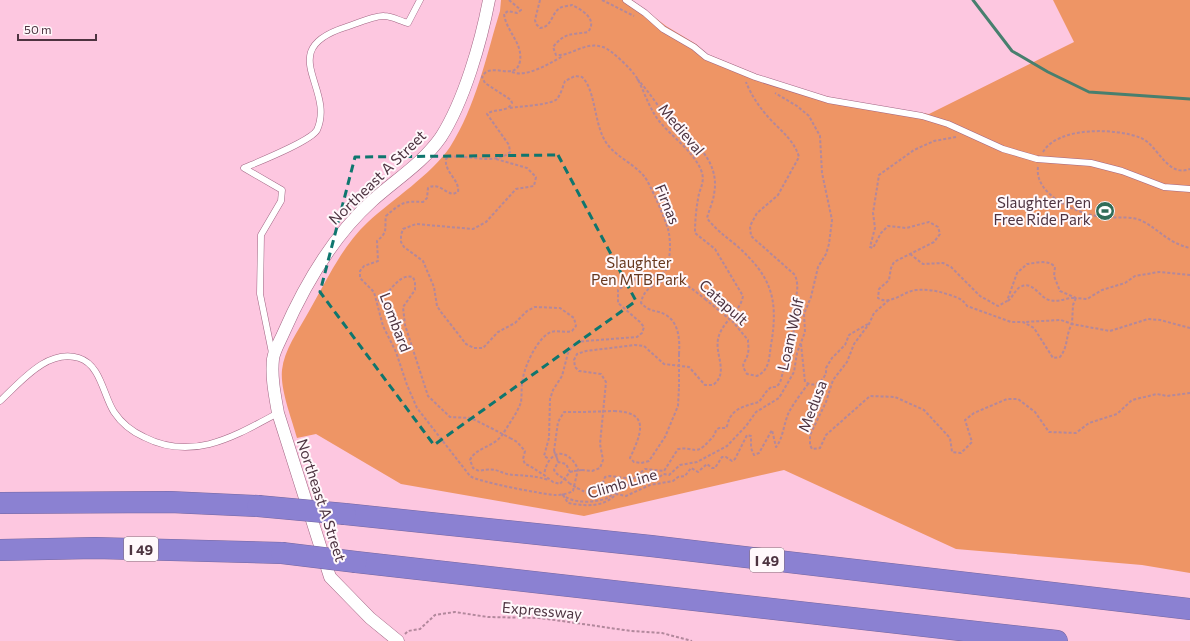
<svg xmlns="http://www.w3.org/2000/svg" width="1190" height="641" viewBox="0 0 1190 641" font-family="Commissioner,sans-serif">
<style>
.green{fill:#ee9565}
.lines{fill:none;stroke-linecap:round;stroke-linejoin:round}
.stream{stroke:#487f6e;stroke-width:3}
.service-casing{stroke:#a16583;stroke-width:7}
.minor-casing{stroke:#a16583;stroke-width:13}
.motorway-casing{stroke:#75669f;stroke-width:22}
.path{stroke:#b2889c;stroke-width:2;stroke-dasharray:3 2;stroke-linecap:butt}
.service{stroke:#fff;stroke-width:6}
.minor{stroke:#fff;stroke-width:12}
.motorway{stroke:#8b81d2;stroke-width:21}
.motorway-bridge-casing{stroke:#75669f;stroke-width:22;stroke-linecap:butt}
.path-bridge{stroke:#b2889c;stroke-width:2;stroke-dasharray:3 2;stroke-linecap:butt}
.motorway-bridge{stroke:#8b81d2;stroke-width:21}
.marked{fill:none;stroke:#0f766e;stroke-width:3;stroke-dasharray:8 5;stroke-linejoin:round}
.labels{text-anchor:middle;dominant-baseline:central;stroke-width:4;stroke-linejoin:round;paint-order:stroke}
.shield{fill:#fff8fb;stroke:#826e78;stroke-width:1}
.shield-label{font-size:14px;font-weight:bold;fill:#4d3340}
.street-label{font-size:15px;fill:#4d3340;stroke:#fff8fb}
.poi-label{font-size:15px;fill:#4d3340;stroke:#fff8fb;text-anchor:end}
.park-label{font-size:15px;fill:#67381e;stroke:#fff8fb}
</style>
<rect width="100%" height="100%" fill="#fdc7e0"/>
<path class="green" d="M501,0H632L666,26L696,44L707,54L758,75L809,93L854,102L929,114L1074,42L1053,0H1190V573L1142,565L956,549L784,470L584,516L401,484L316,434L297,438C292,419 280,390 282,370C284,350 298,331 308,313C326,282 341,247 368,222C392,200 432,174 450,147C476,106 486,57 500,11Z"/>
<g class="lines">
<path class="stream" d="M973,0L1012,51L1048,72L1089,92L1190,99"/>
<defs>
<g id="service">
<path d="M626,0L645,13L663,29L694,47L706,57L755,77L828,100L922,116L948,124L1003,149L1037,159L1091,163L1122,171L1164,187L1190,189"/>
<path d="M272,353L260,294L261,235L281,201L282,190L244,168C258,162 311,141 317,130C336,88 273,50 346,27C355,24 376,15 384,16C392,16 400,21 408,23L420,0"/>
<path d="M0,401C20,383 47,348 79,358C101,365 103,395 114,412C122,424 133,432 144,437C193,462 235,436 278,413"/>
</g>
<path id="minor" d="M398,641L370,618L330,577L278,413C275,396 271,377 273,359C274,351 280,341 283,334C304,286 333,236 372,201C395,180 423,163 441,137C464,101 481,42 489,0"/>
<g id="motorway">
<path d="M0,503L170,502L258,506"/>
<path d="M345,514L651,546L1190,609"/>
<path d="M0,550L95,548L282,553"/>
<path d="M356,562L1057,641"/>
</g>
</defs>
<use href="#service" class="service-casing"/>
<use href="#minor" class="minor-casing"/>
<use href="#motorway" class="motorway-casing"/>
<g class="path">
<path d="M509,0L521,10L517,13L508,11L504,14C506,31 523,43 520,61C516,83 490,60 482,77L485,83L511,100L512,103C507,113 495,108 487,114L509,145L510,152C494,166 467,154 448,157L446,159C444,172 460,180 458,192L453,194C444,192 438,182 428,188L427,198L423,202C404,201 402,202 386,216C384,229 389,231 377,241L378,261L364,266L360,271V278L374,292L383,326L396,352L407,385L417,408L470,476C478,482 542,494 555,495C561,495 568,494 573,491L578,469C567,446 548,450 544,475L553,482L560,484L570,472L566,464L558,462L554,470C558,477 564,477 569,483"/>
<path d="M540,0L535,20L536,24L540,28C553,27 551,11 562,7C564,6 569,6 572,5C582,10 598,19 588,32C571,35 565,32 553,47L556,55C573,56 584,41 603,47C612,50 632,70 637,78C645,93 649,108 659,121C672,137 693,151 701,170C706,182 699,189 698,199C696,210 695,222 695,233L715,249L743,296C740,313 722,321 718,339C715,356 729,373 713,385H705L689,367L664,364L644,346L635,345L586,351L577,354L574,360L575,367L579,371L601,374L606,382L600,444L603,460L600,468L592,471L582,470"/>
<path d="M602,0L634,16"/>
<path d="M512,72C527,78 550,63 563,56"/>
<path d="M637,79C649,91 657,106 668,117C690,139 721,159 714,194C713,202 709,210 707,218C715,229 725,236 736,245C771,276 779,298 771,345C769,357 770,370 757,376L747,374C739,362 746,364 748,353C749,349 748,344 748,340L733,322"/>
<path d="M510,108C521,106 551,105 557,99C561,94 563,86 565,81L575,76L582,77C595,89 594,120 604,139C612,155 632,162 644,176C650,183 665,219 668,229C671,239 671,262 665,271C659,278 652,274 645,276C637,277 624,285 618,290V303L640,322L644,327L642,333L637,337L585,341L578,342L572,347L568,353L562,376L553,390L550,399L549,438L544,456L549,459"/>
<path d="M956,137L934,141L914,150L879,175L873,213L875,228L870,247L873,248L881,233L888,226L906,228L929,222L938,227L940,234L934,242L894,262L891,268L889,280L879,289L878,298C890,306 904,291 916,290C928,289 938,291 950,295C958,298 963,299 967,306L1011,322H1023L1034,328L1053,358L1060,357C1069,345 1065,336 1072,324L1110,331L1148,319L1160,320L1190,328"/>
<path d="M1043,152C1058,126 1117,128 1141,138C1158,145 1167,178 1190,169"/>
<path d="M496,159L527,168L536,177L534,186L516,189L486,222L473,229L416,224L403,229L401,235V242L404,247L423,261L434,287L437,306L441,312L466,344L474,348H483L498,332L515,323L527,311L535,307L560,308L574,318L576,326L572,331C565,333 558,330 551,332C538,337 525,365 523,378C521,386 522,394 521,402C518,412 508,425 503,434C493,448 476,447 470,460L473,468L479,471C500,466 499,475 516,475C530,476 535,476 549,480"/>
<path d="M1038,167C1034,196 1080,215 1103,217C1115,219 1131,215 1142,221C1160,230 1168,243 1190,248"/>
<path d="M910,254L923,264L943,263L951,267L980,296L998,306L1007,301L1017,273L1027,264C1036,263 1048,259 1055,267L1054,276L1060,291L1076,298L1087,299L1102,290L1125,283L1135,276L1159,272L1190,275"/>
<path d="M889,300L874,313L869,324L854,344L847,362L833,380L826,402L810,435V445L812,449L820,448L826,435L870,396L895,397L924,410L950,438L952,452L961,453L972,442L965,420L974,413L1007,399H1018L1035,412L1049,432L1076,433L1089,423L1117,414L1132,400L1157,394L1167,396L1190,393"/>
<path d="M378,301C390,295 397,273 413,277L415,282V290L403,307L405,325L428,396L450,417L471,418L491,428"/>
<path d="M1008,301C1012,298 1015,290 1020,287C1033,280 1039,297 1049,300C1059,303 1067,297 1076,298L1073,305L1072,324L1061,320L1024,322"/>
<path d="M801,344L805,382C815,388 820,383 826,374V368L832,358L845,345L849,335L868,324"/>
<path d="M679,354C680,340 679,323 666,315C656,309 652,314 641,303C643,293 647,289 656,284C675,274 690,287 705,299"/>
<path d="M614,411C651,412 641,434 630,458L634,462L641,463L649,461L665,437L678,406L679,387"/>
<path d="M510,438L517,442L525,451L523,459L525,464C533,467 537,471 544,475"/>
<path d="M554,451L558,422L564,412H583"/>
<path d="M557,458L558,462"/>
<path d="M570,472L574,471"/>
<path d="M577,488C600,499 597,500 605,477L610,476L633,479L645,469L664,471L678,449C694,446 695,457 709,441C713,437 715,435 716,430L719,428H726C728,425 728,420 731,416C737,407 749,405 759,402L766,392L771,387H776L780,383L797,319C790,301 802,294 795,275L751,236L750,226L757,213L778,195L799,157C794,140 781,131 769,118C760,108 751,95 746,82"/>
<path d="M562,494C571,504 595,503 607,498C613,495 618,489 625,486C639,481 651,485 663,474L669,475L680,465L697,462L727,446L746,426L756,412L779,398L794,372L797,353L805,332L804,314L811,297L818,267L826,254L829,244L832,220L822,173L820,136L809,116L797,106L775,93"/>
<path d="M563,495L568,503C584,506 604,508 616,494L626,496L650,485L673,481L678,477L685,476L691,468L698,472L707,464L712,468H715L722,457H726L732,461L735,459L747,435L751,436V448L754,455L759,453L772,430L776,447C783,439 784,422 789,412C794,403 802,392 808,384"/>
<path d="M405,634L408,631L420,629L435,615L455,612L488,617L539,618L562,621L631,631L662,633L692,641"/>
</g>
<use href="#service" class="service"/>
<use href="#minor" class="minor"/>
<use href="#motorway" class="motorway"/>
<defs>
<g id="motorway-bridge">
<path d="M258,506L345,514"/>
<path d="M282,553L356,562"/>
</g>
</defs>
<use href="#motorway-bridge" class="motorway-bridge-casing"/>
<g class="path-bridge">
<path d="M705,299L733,322"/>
<path d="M679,387V354"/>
<path d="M583,412L614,411"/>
<path d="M491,428L510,438"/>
<path d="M554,451L557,458"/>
<path d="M574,471L582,470"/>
<path d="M569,483L577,488"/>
</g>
<use href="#motorway-bridge" class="motorway-bridge"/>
</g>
<path class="marked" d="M558,155L636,301L434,445L320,292L355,157Z"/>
<defs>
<symbol id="stadium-disc" viewBox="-11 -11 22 22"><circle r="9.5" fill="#306d58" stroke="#fff8fb"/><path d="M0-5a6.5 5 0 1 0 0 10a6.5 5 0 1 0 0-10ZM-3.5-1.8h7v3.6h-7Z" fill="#fff"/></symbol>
</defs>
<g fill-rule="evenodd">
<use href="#stadium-disc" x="1094" y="200" width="22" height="22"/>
</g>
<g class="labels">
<g class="shield">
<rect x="124" y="537" width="34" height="24" rx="3"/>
<rect x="750" y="548" width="34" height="24" rx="3"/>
</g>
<g class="shield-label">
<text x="141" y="549">I 49</text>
<text x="767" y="560">I 49</text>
</g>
<g class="street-label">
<text transform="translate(682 129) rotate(50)">Medieval</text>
<text transform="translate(377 177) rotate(-44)">Northeast A Street</text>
<text transform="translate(668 204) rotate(68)">Firnas</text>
<text transform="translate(724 302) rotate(42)">Catapult</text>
<text transform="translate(396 322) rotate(69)">Lombard</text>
<text transform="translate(790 334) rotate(-77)">Loam Wolf</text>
<text transform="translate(812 406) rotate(-69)">Medusa</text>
<text transform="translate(622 483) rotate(-16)">Climb Line</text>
<text transform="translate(322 500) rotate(72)">Northeast A Street</text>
<text transform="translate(542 610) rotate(5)">Expressway</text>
</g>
<g class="poi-label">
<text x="1091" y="202">Slaughter Pen<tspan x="1091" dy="17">Free Ride Park</tspan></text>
</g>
<g class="park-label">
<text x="639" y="262">Slaughter<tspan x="639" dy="17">Pen MTB Park</tspan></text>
</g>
</g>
<path d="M18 34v6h78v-6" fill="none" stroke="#4d3340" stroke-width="2"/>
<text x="24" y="34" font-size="12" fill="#4d3340" stroke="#fff8fb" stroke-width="3" paint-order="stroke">50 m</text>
</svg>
